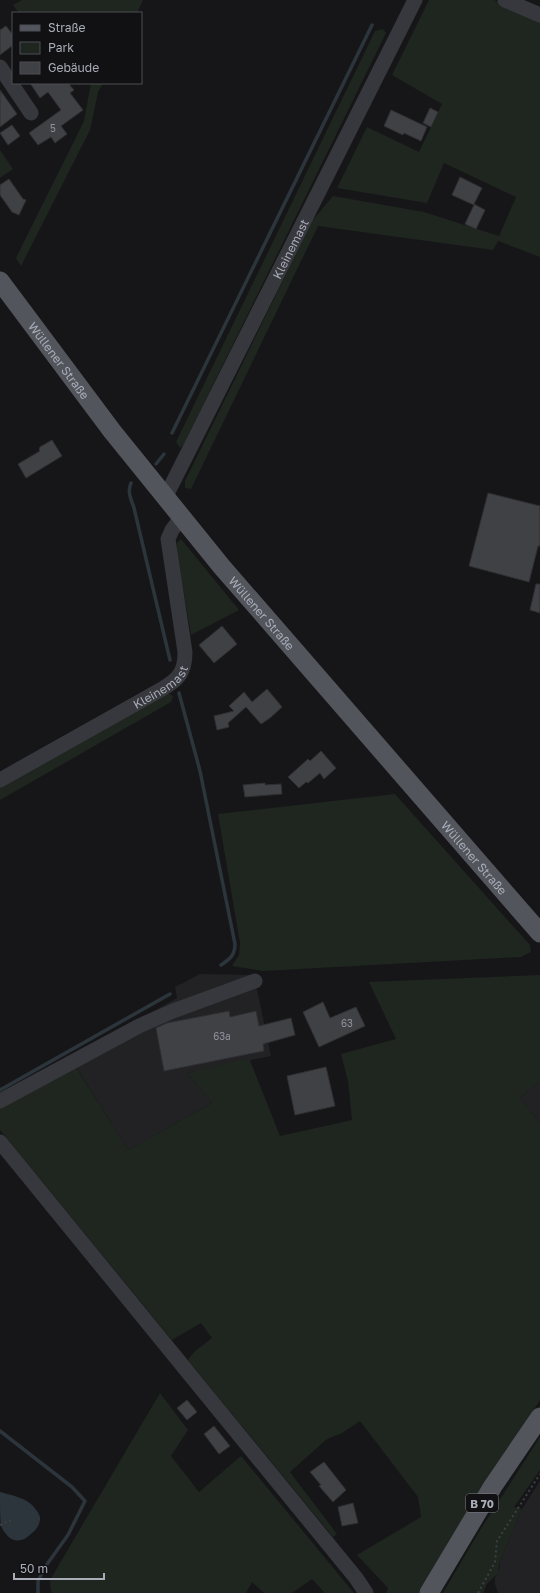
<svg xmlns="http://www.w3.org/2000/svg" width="540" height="1593" viewBox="0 0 540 1593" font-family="'Golos Text',sans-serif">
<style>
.built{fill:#222225}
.green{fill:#1e261f}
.water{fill:#2c353c}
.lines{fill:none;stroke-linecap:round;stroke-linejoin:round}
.stream{stroke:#2c353c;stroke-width:3.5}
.building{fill:#404145;stroke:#303034}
.path{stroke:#3d3f44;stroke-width:2;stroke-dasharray:2 3;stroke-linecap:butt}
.minor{stroke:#37383d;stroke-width:15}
.major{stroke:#53555c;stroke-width:19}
.labels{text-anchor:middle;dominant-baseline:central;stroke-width:3;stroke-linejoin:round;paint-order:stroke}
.number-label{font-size:10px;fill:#8e929b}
.shield{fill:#111113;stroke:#7b7e86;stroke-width:1}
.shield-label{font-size:11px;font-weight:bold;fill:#a8adb8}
.street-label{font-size:12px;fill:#a8adb8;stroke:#111113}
</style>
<rect width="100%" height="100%" fill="#161618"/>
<g class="built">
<path d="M200,974L254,975L271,1056L187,1073L212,1103L128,1150L70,1057L177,998L175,987Z"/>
<path d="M540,1081V1123L520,1098Z"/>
<path d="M540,1481V1593H498L495,1584V1578L500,1567V1561L522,1509Z"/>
</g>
<g class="green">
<path d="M22,0H143L137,13H19L13,5Z"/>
<path d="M429,0H494L540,21V257L498,241L493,250L318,226L191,489L185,488V481L312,221L333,196L424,212L499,236L516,197L444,163L427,203L337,188L367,127L419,152L442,104L392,75Z"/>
<path d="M383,29L386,33L184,444L180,448L176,442L375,31Z"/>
<path d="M91,83H103L98,92L90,130L21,266L16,258L84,121Z"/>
<path d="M0,150L13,169L0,178Z"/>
<path d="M181,539L239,610L191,635L177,553V543Z"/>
<path d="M168,693L173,696L171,702L0,800V786Z"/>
<path d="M395,794L530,945L531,952L521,957L263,971L232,966L239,955L240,943L218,814Z"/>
<path d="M540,975V1081L520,1098L540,1123V1400L460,1524L419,1593H386L388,1588L357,1555L421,1517L418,1497L360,1421L342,1433L327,1439L290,1472L337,1534L333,1537L188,1360L194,1352L212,1338L201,1323L172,1340L0,1130V1106L74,1064L128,1150L212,1103L187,1073L249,1058L280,1136L352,1120L348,1081L341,1054L396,1039L369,982Z"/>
<path d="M160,1393L188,1430L171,1456L199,1492L241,1456L354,1593H325L312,1579L292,1593H264L252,1582L246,1593H52L51,1591L50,1580Z"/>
<path d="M540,1437V1470L514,1507L522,1509L500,1561L498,1573L487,1584L483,1593H443L477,1535Z"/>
</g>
<path class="water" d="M0,1492C10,1495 24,1497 32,1505C35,1508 41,1515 40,1520C39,1526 36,1530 32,1533C19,1546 8,1541 1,1526C0,1520 0,1500 0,1492Z"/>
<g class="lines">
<g class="stream">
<path d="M172,433L372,25"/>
<path d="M156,464L164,454"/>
<path d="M131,483C127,492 131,499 134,508L170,660"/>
<path d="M179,693L200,771L235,944C235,955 230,959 221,965"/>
<path d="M0,1090L170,994"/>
<path d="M0,1431L72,1487L85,1501L68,1535L45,1567L38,1581V1593"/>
</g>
</g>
<g class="building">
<path d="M6,26L13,35V45L0,55V30Z"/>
<path d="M30,83H68L74,90L70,93L83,110L61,126L67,134L55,143L51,137L38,145L29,133L61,110L48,92L40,98Z"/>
<path d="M0,90L17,114L0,127Z"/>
<path d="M430,108L438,112L431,127L423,123Z"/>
<path d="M391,110L427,127L421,141L404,133L403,135L384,126Z"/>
<path d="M12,125L20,136L8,145L0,133Z"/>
<path d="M460,177L482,188L474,204L485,210L476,229L465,224L474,205L452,195Z"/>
<path d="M9,179L23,199L26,200L19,215L12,212L0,195V185Z"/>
<path d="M52,440L62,456L26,478L18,464L40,451L39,450L40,447Z"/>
<path d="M488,493L540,506V546H538L529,582L469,566Z"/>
<path d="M536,584H540V613L530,610Z"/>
<path d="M222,626L237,644L214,663L199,645Z"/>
<path d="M267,689L282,707L270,718L261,724L246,707L228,723L229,727L217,730L214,716L234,711L229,706L244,692L252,702Z"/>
<path d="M321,751L336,768L324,779L320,773L308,783L306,782L299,788L288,777L308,759L310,761Z"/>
<path d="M265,783V785L281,784L282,794L245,797L243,785Z"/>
<path d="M323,1002L330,1018L356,1007L365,1026L319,1047L303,1012Z"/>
<path d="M229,1011L230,1017L256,1011L259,1026L291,1018L295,1035L263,1044L264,1051L164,1071L156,1028L167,1023Z"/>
<path d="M326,1067L335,1106L295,1115L287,1076Z"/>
<path d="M187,1400L197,1412L187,1420L177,1408Z"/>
<path d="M214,1426L230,1446L219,1454L204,1434Z"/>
<path d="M324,1462L346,1490L333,1502L319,1486L321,1485L310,1472Z"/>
<path d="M353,1503L358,1523L342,1526L338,1507Z"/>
</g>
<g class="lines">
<g class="path">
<path d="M0,1525L13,1519"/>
<path d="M478,1593L495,1562L497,1541L540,1474"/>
</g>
<g class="minor">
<path d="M505,0L540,15"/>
<path d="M0,67L31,113"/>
<path id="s1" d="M165,498L415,0"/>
<path id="s2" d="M0,780L162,689C179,679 185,672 185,652L168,539L172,530L181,518"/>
<path d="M0,1101L139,1026L173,1011L255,981"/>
<path d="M0,1142L356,1578L366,1593"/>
</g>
<g class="major">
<path id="s3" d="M0,281L112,431L222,567L540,933"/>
<path d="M429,1593L493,1486L540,1417"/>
</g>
</g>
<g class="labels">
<g class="number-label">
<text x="53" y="128">5</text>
<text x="347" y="1023">63</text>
<text x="222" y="1036">63a</text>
</g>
<rect class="shield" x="466" y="1494" width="32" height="18" rx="3"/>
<g class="shield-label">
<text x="482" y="1503">B 70</text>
</g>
<g class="street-label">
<text stroke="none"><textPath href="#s1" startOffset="279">Kleinemast</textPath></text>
<text stroke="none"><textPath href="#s3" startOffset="99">Wüllener Straße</textPath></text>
<text stroke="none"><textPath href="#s3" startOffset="423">Wüllener Straße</textPath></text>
<text stroke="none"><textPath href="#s2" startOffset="186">Kleinemast</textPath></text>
<text stroke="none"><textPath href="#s3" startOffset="747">Wüllener Straße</textPath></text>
</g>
</g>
<rect x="12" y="12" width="130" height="72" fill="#111113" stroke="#4d4f55"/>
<rect x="20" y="25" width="20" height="6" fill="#53555c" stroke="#4d4f55"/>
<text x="48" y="32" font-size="12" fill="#a8adb8">Straße</text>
<rect x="20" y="42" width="20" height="12" fill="#1e261f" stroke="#4d4f55"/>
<text x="48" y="52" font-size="12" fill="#a8adb8">Park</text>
<rect x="20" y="62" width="20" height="12" fill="#404145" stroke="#4d4f55"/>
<text x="48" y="72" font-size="12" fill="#a8adb8">Gebäude</text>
<path d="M14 1573v6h90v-6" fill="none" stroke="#a8adb8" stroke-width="2"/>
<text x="20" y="1573" font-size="12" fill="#a8adb8" stroke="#111113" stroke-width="3" paint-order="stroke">50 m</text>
</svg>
